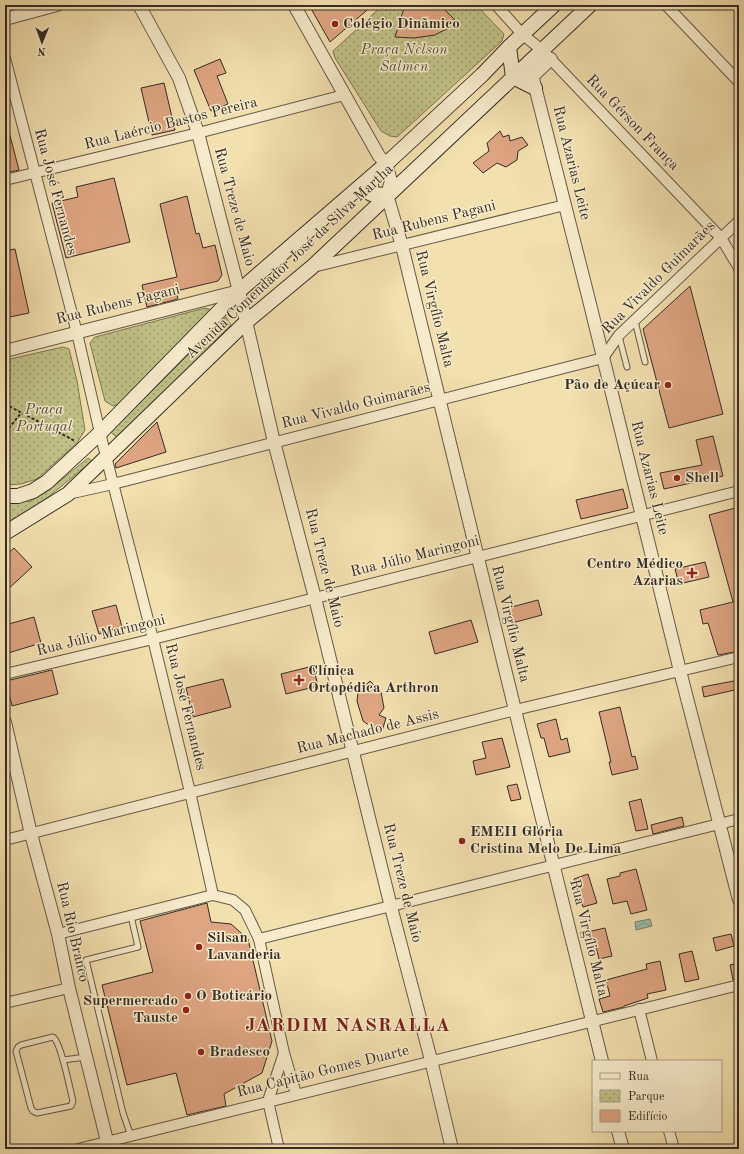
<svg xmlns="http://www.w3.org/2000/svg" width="744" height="1154" viewBox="0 0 744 1154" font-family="'Old Standard TT',serif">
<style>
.park{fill:url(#park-dots);stroke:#7b7656}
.water{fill:url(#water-waves);stroke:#738375}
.building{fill:#dea582;stroke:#362c24}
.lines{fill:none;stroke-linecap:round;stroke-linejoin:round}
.service-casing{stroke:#655947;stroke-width:7}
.minor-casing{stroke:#655947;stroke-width:12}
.tertiary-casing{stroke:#655947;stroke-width:14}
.secondary-casing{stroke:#362c24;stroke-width:16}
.path{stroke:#362c24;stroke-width:2;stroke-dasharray:3 2;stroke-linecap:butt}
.service{stroke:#f7ebcb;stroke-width:5}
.minor{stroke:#f7ebcb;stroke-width:10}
.tertiary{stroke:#f7ebcb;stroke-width:12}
.secondary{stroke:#f7ebcb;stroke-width:14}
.poi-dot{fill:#8f2418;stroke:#f7ebcb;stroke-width:1.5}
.labels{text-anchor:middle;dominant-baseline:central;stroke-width:3;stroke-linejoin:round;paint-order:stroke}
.poi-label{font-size:15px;font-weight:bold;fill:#362c24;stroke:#f7ebcb;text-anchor:start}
.park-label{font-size:15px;font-style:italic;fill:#58513d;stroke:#f7ebcb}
.street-label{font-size:15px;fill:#362c24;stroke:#f7ebcb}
.district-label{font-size:19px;font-weight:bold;letter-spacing:1px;fill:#7a1f14;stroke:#f7ebcb}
</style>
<defs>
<pattern id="park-dots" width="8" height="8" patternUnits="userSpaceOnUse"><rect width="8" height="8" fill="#c0c187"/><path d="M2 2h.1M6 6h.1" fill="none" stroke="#9d9d6e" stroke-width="1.8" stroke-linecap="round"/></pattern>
<pattern id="water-waves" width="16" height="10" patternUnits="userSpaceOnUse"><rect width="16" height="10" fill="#9bbdab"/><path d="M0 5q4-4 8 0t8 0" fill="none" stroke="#7f9a8b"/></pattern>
</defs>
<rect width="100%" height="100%" fill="#f3e0af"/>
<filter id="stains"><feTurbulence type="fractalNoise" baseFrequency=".005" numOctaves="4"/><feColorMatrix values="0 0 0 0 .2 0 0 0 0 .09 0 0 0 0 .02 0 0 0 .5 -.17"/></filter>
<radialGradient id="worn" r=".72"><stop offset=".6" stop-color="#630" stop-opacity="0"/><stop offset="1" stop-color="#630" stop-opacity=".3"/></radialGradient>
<g class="park">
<path d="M383,5H476L504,34L502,41L397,137L390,136L381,131L335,58L333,51Z"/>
<path d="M205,308L212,310L118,404L113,406L105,401L90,343L95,337Z"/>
<path d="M226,317L231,325L120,436H115L111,432Z"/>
<path d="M63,347L69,349L77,381L85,430L77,443L37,479L21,484L5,485V360Z"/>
<path d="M88,458L92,461C77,473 20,523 5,524V502L31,501L49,490Z"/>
</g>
<path class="water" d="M650,919L652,926L636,930L635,922Z"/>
<g class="building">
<path d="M309,5H373L330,42Z"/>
<path d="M405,5H440L458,23L435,35L414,38L395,37Z"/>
<path d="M220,59L226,73L217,76L228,104L211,111L194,70Z"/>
<path d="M164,83L175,130L152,135L141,88Z"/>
<path d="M5,128H8L19,170L5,173Z"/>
<path d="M500,131L503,137L509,135L510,141L522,137L528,145L518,151L517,160L506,167L497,163L483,173L473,163L489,151L487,143Z"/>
<path d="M114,178L130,242L66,258L52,203L78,197L76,187Z"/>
<path d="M187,196L196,234L199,233L203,248L215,245L222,275L218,281L176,291L178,299L147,307L142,285L177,277L160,204Z"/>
<path d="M15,249L29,313L5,318V251Z"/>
<path d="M690,286L723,414L669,428L643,329Z"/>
<path d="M157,422L166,452L116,468L115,464Z"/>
<path d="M713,436L723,476L664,489L660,473L702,465L696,440Z"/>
<path d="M623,489L628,508L581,519L576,500Z"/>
<path d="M739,507V651L718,655L708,623L703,624L700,610L733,602L709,515Z"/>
<path d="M14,548L32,567L5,592V556Z"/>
<path d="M705,562L709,577L679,584L675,569Z"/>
<path d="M538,600L542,615L512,623L508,608Z"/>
<path d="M116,605L122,627L99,634L92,611Z"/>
<path d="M34,617L41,643L5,654V625Z"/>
<path d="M471,620L478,642L435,654L429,632Z"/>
<path d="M313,666L318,686L286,694L281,674Z"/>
<path d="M52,670L58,694L12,706L6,681Z"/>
<path d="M223,679L231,707L193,717L186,688Z"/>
<path d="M739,680V689L704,697L702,687Z"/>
<path d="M370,681L381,692L384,708L379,715L386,718L382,731L370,726L363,721L357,701L358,692Z"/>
<path d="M620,707L632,757L635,756L638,769L612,775L609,762H611L599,712Z"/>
<path d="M556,719L561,740L567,738L570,752L549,757L544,738H541L537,724Z"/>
<path d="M502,738L510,767L476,775L473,761L486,758L482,742Z"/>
<path d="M517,784L521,799L511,801L507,786Z"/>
<path d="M641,799L648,829L636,831L629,802Z"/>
<path d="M682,817L684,826L653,834L651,825Z"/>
<path d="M636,869L647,910L631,914L627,901L613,904L607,879L620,876V873Z"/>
<path d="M588,874L597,903L583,907L574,879Z"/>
<path d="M207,903L211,922L231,924L248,939L272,1041L262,1073L224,1094L226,1106L187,1115L176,1073L127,1085L102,985L153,972L140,921Z"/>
<path d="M605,928L612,956L599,959L595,943L591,944L587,932Z"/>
<path d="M731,934L734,946L716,951L713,938Z"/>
<path d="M692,951L699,979L685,982L679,954Z"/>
<path d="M660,961L666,990L647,994L648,998L624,1006V1007L603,1012L599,999L610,996L606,980L647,969L646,964Z"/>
<path d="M739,963V979L733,980L730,965Z"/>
</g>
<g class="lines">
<defs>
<g id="service">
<path d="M635,321L645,362"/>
<path d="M619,336L627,367"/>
<path d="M131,916L138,947L86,960L123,1113L131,1136"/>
<path d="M53,1037C61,1042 70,1090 73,1101L71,1106L37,1113L33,1111L31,1108L16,1051L18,1047L21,1045Z"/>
<path d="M63,1060L86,1057"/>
</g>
<g id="minor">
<path d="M496,5L523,35L542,50L721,238L739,268"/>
<path d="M666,5L739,82"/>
<path d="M5,58L77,333L100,433L153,639L190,792L213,895"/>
<path d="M5,180L198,133L344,95"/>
<path d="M313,267L565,205"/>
<path d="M68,494L113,484L603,358L619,335L739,221"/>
<path d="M5,674L153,639L739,491"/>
<path d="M5,840L515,710L739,657"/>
<path d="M58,934L213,895L233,900L245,910L259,939L284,1053L296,1094"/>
<path d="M259,939L739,819"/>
<path d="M5,1003L69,988"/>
<path d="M639,1009L652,1061"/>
<path d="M669,1131L674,1149"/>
<path d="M78,1149L739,985"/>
<path d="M279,1149L268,1101L284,1053"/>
<path d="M738,1149H739"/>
</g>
<g id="tertiary">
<path d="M139,5L179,78L198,133L239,291L274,442L315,598L391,907L431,1060L452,1149"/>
<path d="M294,5L379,156L386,164L391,181L387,195L402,246L515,710L602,1061"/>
<path d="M5,19L57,5"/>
<path d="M529,63L589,300L680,671L739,900"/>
<path d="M532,77L551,59"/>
<path d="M5,351L239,291"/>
<path d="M5,722L31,834L58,934L69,988L109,1149"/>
<path d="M618,1131L623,1149"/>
</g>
<g id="secondary">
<path d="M509,47L513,77L535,88"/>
<path d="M371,178V194L387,195"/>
<path d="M5,496H18L33,491L47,482L100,433L239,291L386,164L482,75L509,47L554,5"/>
<path d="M5,533L68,494L246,322L312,267L590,5"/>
</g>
</defs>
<use href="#service" class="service-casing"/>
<use href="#minor" class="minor-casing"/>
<use href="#tertiary" class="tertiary-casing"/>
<use href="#secondary" class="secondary-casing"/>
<g class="path">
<path d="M5,404L75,441"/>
<path d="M5,437V433L21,413"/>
</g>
<use href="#service" class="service"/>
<use href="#minor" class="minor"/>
<use href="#tertiary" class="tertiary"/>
<use href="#secondary" class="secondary"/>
</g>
<g class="poi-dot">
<circle cx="335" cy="24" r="4"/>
<circle cx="668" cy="385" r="4"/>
<circle cx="677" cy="478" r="4"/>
<path d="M690 567h4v4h4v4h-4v4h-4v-4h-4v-4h4z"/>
<path d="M297 674h4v4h4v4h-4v4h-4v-4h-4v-4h4z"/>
<circle cx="462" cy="841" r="4"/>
<circle cx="199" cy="947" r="4"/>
<circle cx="188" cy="996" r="4"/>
<circle cx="186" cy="1010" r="4"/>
<circle cx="201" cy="1052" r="4"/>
</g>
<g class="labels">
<g class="poi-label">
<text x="343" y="24">Colégio Dinãmico</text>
<text x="660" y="385" text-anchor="end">Pão de Açúcar</text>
<text x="685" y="478">Shell</text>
<text x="683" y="564" text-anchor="end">Centro Médico<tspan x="683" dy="17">Azarias</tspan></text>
<text x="308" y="671">Clínica<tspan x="308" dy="17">Ortopédica Arthron</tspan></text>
<text x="470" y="832">EMEII Glória<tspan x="470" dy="17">Cristina Melo De Lima</tspan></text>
<text x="207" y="938">Silsan<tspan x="207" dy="17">Lavanderia</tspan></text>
<text x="196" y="996">O Boticário</text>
<text x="178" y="1001" text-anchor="end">Supermercado<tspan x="178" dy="17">Tauste</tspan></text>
<text x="209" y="1052">Bradesco</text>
</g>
<g class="park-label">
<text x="404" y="50">Praça Nelson<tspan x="404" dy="17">Salmen</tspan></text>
<text x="44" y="410">Praça<tspan x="44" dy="17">Portugal</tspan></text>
</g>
<g class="street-label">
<text transform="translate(632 123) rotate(46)">Rua Gérson França</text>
<text transform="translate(171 124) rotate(-14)">Rua Laércio Bastos Pereira</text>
<text transform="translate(571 163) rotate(76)">Rua Azarias Leite</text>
<text transform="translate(55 192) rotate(75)">Rua José Fernandes</text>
<text transform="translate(234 207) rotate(75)">Rua Treze de Maio</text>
<text transform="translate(434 221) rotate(-14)">Rua Rubens Pagani</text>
<text transform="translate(290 262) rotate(-43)">Avenida Comendador José da Silva Martha</text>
<text transform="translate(659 278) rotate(-45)">Rua Vivaldo Guimarães</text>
<text transform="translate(118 305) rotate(-14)">Rua Rubens Pagani</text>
<text transform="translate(434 309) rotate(76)">Rua Virgílio Malta</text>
<text transform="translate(356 406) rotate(-14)">Rua Vivaldo Guimarães</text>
<text transform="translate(649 478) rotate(76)">Rua Azarias Leite</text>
<text transform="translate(415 557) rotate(-14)">Rua Júlio Maringoni</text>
<text transform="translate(324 568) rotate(76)">Rua Treze de Maio</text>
<text transform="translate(510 624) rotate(76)">Rua Virgílio Malta</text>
<text transform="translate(101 636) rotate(-14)">Rua Júlio Maringoni</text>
<text transform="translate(185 707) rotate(76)">Rua José Fernandes</text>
<text transform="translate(368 732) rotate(-14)">Rua Machado de Assis</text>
<text transform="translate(402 883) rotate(76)">Rua Treze de Maio</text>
<text transform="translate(72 932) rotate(77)">Rua Rio Branco</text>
<text transform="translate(588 938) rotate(76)">Rua Virgílio Malta</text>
<text transform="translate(323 1072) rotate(-14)">Rua Capitão Gomes Duarte</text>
</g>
<g class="district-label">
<text x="348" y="1026">JARDIM NASRALLA</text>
</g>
</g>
<rect width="744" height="1154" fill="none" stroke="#f3e0af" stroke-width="20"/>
<rect x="6" y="6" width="732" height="1142" fill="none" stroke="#362c24" stroke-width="2"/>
<rect x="10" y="10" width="724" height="1134" fill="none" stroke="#362c24"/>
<rect x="592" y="1060" width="130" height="72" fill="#f7ebcb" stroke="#aa9f88"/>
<rect x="600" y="1073" width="20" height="6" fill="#f7ebcb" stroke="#aa9f88"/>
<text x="628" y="1080" font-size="12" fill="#362c24">Rua</text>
<rect x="600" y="1090" width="20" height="12" fill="url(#park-dots)" stroke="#aa9f88"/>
<text x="628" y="1100" font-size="12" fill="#362c24">Parque</text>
<rect x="600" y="1110" width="20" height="12" fill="#dea582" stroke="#aa9f88"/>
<text x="628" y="1120" font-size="12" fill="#362c24">Edifício</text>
<g transform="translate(42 42) rotate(181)" stroke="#f7ebcb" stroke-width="3" paint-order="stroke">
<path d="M0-3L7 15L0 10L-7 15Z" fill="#362c24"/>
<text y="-6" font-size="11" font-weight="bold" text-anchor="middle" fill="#362c24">N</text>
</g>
<rect width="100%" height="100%" filter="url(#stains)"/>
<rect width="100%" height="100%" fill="url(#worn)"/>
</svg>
